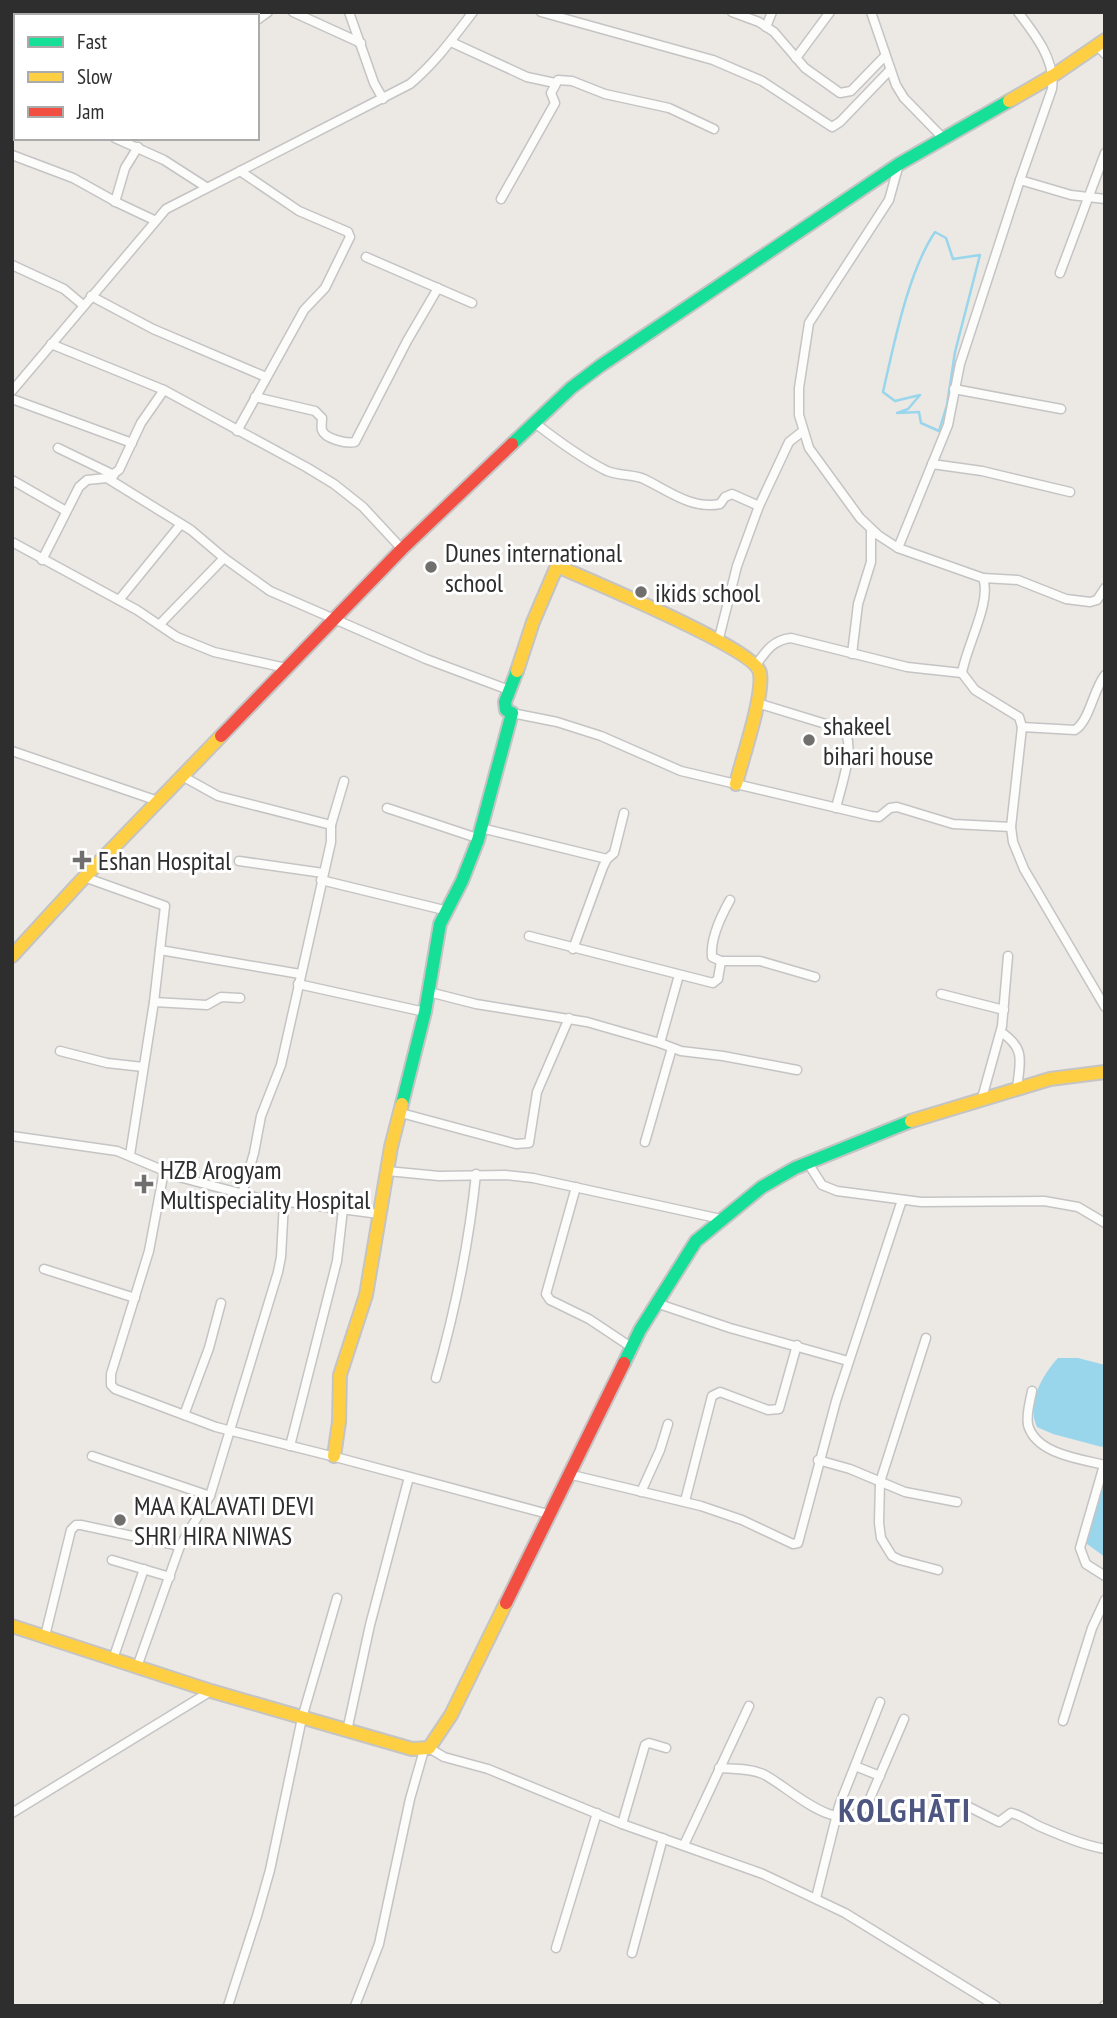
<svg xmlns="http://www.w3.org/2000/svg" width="1117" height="2018" viewBox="0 0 1117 2018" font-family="'PT Sans Narrow',sans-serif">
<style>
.water{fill:#99d6ec}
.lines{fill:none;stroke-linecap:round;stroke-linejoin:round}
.stream{stroke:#99d6ec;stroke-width:2.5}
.street-casing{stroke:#c5c4c5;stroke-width:11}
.fast-casing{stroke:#c5c4c5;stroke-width:16}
.slow-casing{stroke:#c5c4c5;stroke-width:16}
.jam-casing{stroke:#c5c4c5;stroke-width:16}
.street{stroke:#fcfcfb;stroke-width:8}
.fast{stroke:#16e098;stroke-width:12}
.slow{stroke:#ffcf43;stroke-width:12}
.jam{stroke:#f24e42;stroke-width:12}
.poi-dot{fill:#706f6e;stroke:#fff;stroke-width:2.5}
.labels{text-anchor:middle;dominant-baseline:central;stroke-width:6;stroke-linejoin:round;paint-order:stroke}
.poi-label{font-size:26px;fill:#2e2e2e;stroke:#fff;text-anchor:start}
.district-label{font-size:33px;font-weight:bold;letter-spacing:2px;fill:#4d5680;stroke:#fff}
</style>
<rect width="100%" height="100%" fill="#ece8e4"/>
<g class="water">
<path d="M1058,1358H1078L1105,1365V1444L1102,1447L1053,1434L1037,1427C1026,1404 1042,1375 1058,1358Z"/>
<path d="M1105,1487V1557L1087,1544L1086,1537L1101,1492Z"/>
</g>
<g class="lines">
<path class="stream" d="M935,232L946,238L953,259L980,255L955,352L947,405L939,431L921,423L919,412L897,413L908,409L920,395L895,401L883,392C894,344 908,272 935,232Z"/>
<defs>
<g id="street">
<path d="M191,12L200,16"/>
<path d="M293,12L361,43"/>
<path d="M349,12L374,83L383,99"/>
<path d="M541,12L713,60L762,81L832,127L840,122L890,70"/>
<path d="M732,12L759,22L774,32L805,68L840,93L851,91L885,56"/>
<path d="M871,12L896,85L904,98L944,139"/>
<path d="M1018,12C1035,34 1056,61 1052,89L1020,180L960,364L948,425L898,548L983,578C992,601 966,647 962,673L975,690L1019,717L1022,727L1011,827L1013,842L1024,869L1105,1007"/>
<path d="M257,20L268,12"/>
<path d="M12,26L16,27"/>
<path d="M766,27L772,12"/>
<path d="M451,42L527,77L555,83"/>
<path d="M1098,46L1105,54"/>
<path d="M796,58L830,12"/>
<path d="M12,99L16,101"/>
<path d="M115,138L164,160L206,187"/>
<path d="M12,155L73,178L118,203L154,220"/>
<path d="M1020,180L1071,195L1105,199"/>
<path d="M501,199L555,103L551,93L558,80L572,81L605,94L669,108L714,129"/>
<path d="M115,202L125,168L138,147"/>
<path d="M366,257L472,303"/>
<path d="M12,265L64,289L83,305"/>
<path d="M1060,273L1105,153"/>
<path d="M91,296L153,329L266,377"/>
<path d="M51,344L164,390L306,467L334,484L363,507L402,549"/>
<path d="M954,389L1061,409"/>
<path d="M12,391L166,209L410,84C435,63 453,38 473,12"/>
<path d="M255,397L315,411L322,418C322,422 321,426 322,430C325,439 347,444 355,442L407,341L438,288"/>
<path d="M12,399L132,443"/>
<path d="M535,423C558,441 581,458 607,471C619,476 633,474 644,479C667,490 692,510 720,504L725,497L732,494L759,506L789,442L803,431"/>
<path d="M237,431L304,310L325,288L350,237L348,232L299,211L240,171"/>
<path d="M58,448L114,475"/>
<path d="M932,464L982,471L1070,492"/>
<path d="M107,478L191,530L224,558L270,591L426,659L509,690"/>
<path d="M12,480L66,511"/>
<path d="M12,542L137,610L177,637L214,652L286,668"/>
<path d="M898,548L878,535L860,518L809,448L799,415V388L809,323L889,200L899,164"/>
<path d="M42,560L79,487L87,480L107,478L119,470L141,423L164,390"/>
<path d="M983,578L1018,580L1066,599L1090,602L1097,600L1105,588"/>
<path d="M119,600L181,524"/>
<path d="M160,624L224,558"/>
<path d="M718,642L737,566L759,506"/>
<path d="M852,654L858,604L871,562V529"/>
<path d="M756,665C766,651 773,640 791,638L907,667L962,673"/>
<path d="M757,703L842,729C858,742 840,789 836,808"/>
<path d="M512,713L557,722L601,736L681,771L871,816L879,817L890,808L897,807L953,824L1011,827"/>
<path d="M1022,727L1075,730C1090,720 1093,690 1105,675"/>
<path d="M12,751L158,801"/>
<path d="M182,776L218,796L331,825"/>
<path d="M387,808L477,838"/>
<path d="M481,828L607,859"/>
<path d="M239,861L323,873"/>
<path d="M84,877L165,906L154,1002L130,1155"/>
<path d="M321,880L444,910"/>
<path d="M529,936L713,983L718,979L721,961L712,957C710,938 721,916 730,900"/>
<path d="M573,949L603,867L607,859L614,853L624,813"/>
<path d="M160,950L300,974"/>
<path d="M721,961H760L815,977"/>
<path d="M298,984L425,1012"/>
<path d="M429,992L476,1004L587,1022L660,1043L681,1051L723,1056L797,1070"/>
<path d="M941,994L1004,1010"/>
<path d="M154,1002L207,1005L221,997L240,998"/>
<path d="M1001,1032C1026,1049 1020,1061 1017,1088"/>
<path d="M660,1043L679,975"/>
<path d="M60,1051L107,1063L143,1067"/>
<path d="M982,1098L1002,1026L1008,956"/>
<path d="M401,1113L516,1144L529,1143L537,1092L569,1018"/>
<path d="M12,1136L117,1151L179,1177L258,1198L379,1214"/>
<path d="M645,1142L672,1048"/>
<path d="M808,1163L822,1185L837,1191L921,1202L1044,1201L1078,1207L1105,1223"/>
<path d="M164,1171L149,1251L111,1374V1385L115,1389L216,1427L343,1459L548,1514"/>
<path d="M387,1171L439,1176L505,1175L533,1178L721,1219"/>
<path d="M576,1187L546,1294L550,1300L589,1319L631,1347"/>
<path d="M242,1194L254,1153L261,1116L281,1065L331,842V825L344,781"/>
<path d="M44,1269L135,1298"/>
<path d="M656,1303L730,1328L848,1361"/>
<path d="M926,1338L880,1482L879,1523L881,1538L892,1556L900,1560L938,1570"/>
<path d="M436,1378C455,1311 469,1244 476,1174"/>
<path d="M1032,1391C1030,1402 1026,1414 1028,1425C1036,1454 1080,1459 1105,1465"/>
<path d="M184,1415L209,1348L221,1303"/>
<path d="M290,1446L337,1261L343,1209"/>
<path d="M92,1456L210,1496"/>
<path d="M818,1460L850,1469L905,1492L957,1502"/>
<path d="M1104,1465L1080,1548L1086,1564L1105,1576"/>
<path d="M568,1474L701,1506L742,1520L793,1544L798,1543L836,1401L902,1200"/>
<path d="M641,1492L660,1450L668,1424"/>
<path d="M685,1501L712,1396L720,1392L768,1410L779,1409L797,1345"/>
<path d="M112,1560L170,1577"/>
<path d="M45,1636L71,1530L76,1525H81L180,1546"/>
<path d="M113,1659L144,1569"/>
<path d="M137,1667L180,1546L210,1496L278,1272L281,1257L284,1202"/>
<path d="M1063,1721L1092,1628L1105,1600"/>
<path d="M347,1731L370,1625L409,1477"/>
<path d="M429,1748L444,1757L488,1769L622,1824L763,1874L845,1913L996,2006"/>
<path d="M855,1766L880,1776"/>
<path d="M719,1768C733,1769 750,1768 763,1774C790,1787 841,1842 868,1803L904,1719"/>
<path d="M969,1807L999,1822L1011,1813C1022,1815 1031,1823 1041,1827C1062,1836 1083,1845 1105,1849"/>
<path d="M12,1813L211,1691"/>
<path d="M622,1824L645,1745L649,1743L666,1748"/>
<path d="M684,1845L749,1706"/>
<path d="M816,1898L839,1806L880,1702"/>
<path d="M556,1948L597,1813"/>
<path d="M632,1953L663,1838"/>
<path d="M228,2006L257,1916L270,1870L302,1718L337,1598"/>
<path d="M355,2006L379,1944L410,1799L424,1750"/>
<path d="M1104,2006L1105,2005"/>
</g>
<g id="fast">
<path d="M512,444L571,388L600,366L899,164L1009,101"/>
<path d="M402,1104L425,1012L440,924L462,881L478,840L512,713L506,710L505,702L517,671"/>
<path d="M624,1363L640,1330L696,1241L762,1187L795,1168L911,1121"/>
</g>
<g id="slow">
<path d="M1009,101L1054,75L1105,40"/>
<path d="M517,671L533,622L557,566C586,579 756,649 760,673C764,696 742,759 736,784"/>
<path d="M12,956L78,884L221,736"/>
<path d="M911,1121L1050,1079L1105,1072"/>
<path d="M334,1456L339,1422L340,1375L366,1295L391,1147L402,1104"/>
<path d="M12,1626L211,1691L412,1749L429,1748L451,1715L506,1603"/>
</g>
<g id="jam">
<path d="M221,736L402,549L512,444"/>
<path d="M506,1603L624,1363"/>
</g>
</defs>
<use href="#street" class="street-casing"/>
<use href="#fast" class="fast-casing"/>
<use href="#slow" class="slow-casing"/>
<use href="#jam" class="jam-casing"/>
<use href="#street" class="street"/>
<use href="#fast" class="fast"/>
<use href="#slow" class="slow"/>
<use href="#jam" class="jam"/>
</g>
<g class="poi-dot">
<circle cx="431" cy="567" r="7"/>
<circle cx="641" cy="592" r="7"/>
<circle cx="809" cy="740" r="7"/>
<path d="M78.5 849.5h7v7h7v7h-7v7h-7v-7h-7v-7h7z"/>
<path d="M140.5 1173.5h7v7h7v7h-7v7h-7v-7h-7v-7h7z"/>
<circle cx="120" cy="1520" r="7"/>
</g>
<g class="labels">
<g class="poi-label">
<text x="445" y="552">Dunes international<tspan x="445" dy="30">school</tspan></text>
<text x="655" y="592">ikids school</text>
<text x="823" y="725">shakeel<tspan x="823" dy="30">bihari house</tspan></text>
<text x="98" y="860">Eshan Hospital</text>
<text x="160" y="1169">HZB Arogyam<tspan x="160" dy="30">Multispeciality Hospital</tspan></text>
<text x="134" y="1505">MAA KALAVATI DEVI<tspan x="134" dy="30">SHRI HIRA NIWAS</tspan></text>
</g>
<g class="district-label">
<text x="905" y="1809">KOLGHĀTI</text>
</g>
</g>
<rect width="1117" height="2018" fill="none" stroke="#2e2e2e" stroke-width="28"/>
<rect x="14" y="14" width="245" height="126" fill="#ffffff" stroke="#ababab" stroke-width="2"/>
<rect x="28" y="37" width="35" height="10" fill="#16e098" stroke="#ababab" stroke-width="2"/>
<text x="77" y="49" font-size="21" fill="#2e2e2e">Fast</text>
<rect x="28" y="72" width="35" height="10" fill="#ffcf43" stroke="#ababab" stroke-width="2"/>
<text x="77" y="84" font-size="21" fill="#2e2e2e">Slow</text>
<rect x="28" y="107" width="35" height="10" fill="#f24e42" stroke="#ababab" stroke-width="2"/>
<text x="77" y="119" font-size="21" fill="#2e2e2e">Jam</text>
</svg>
